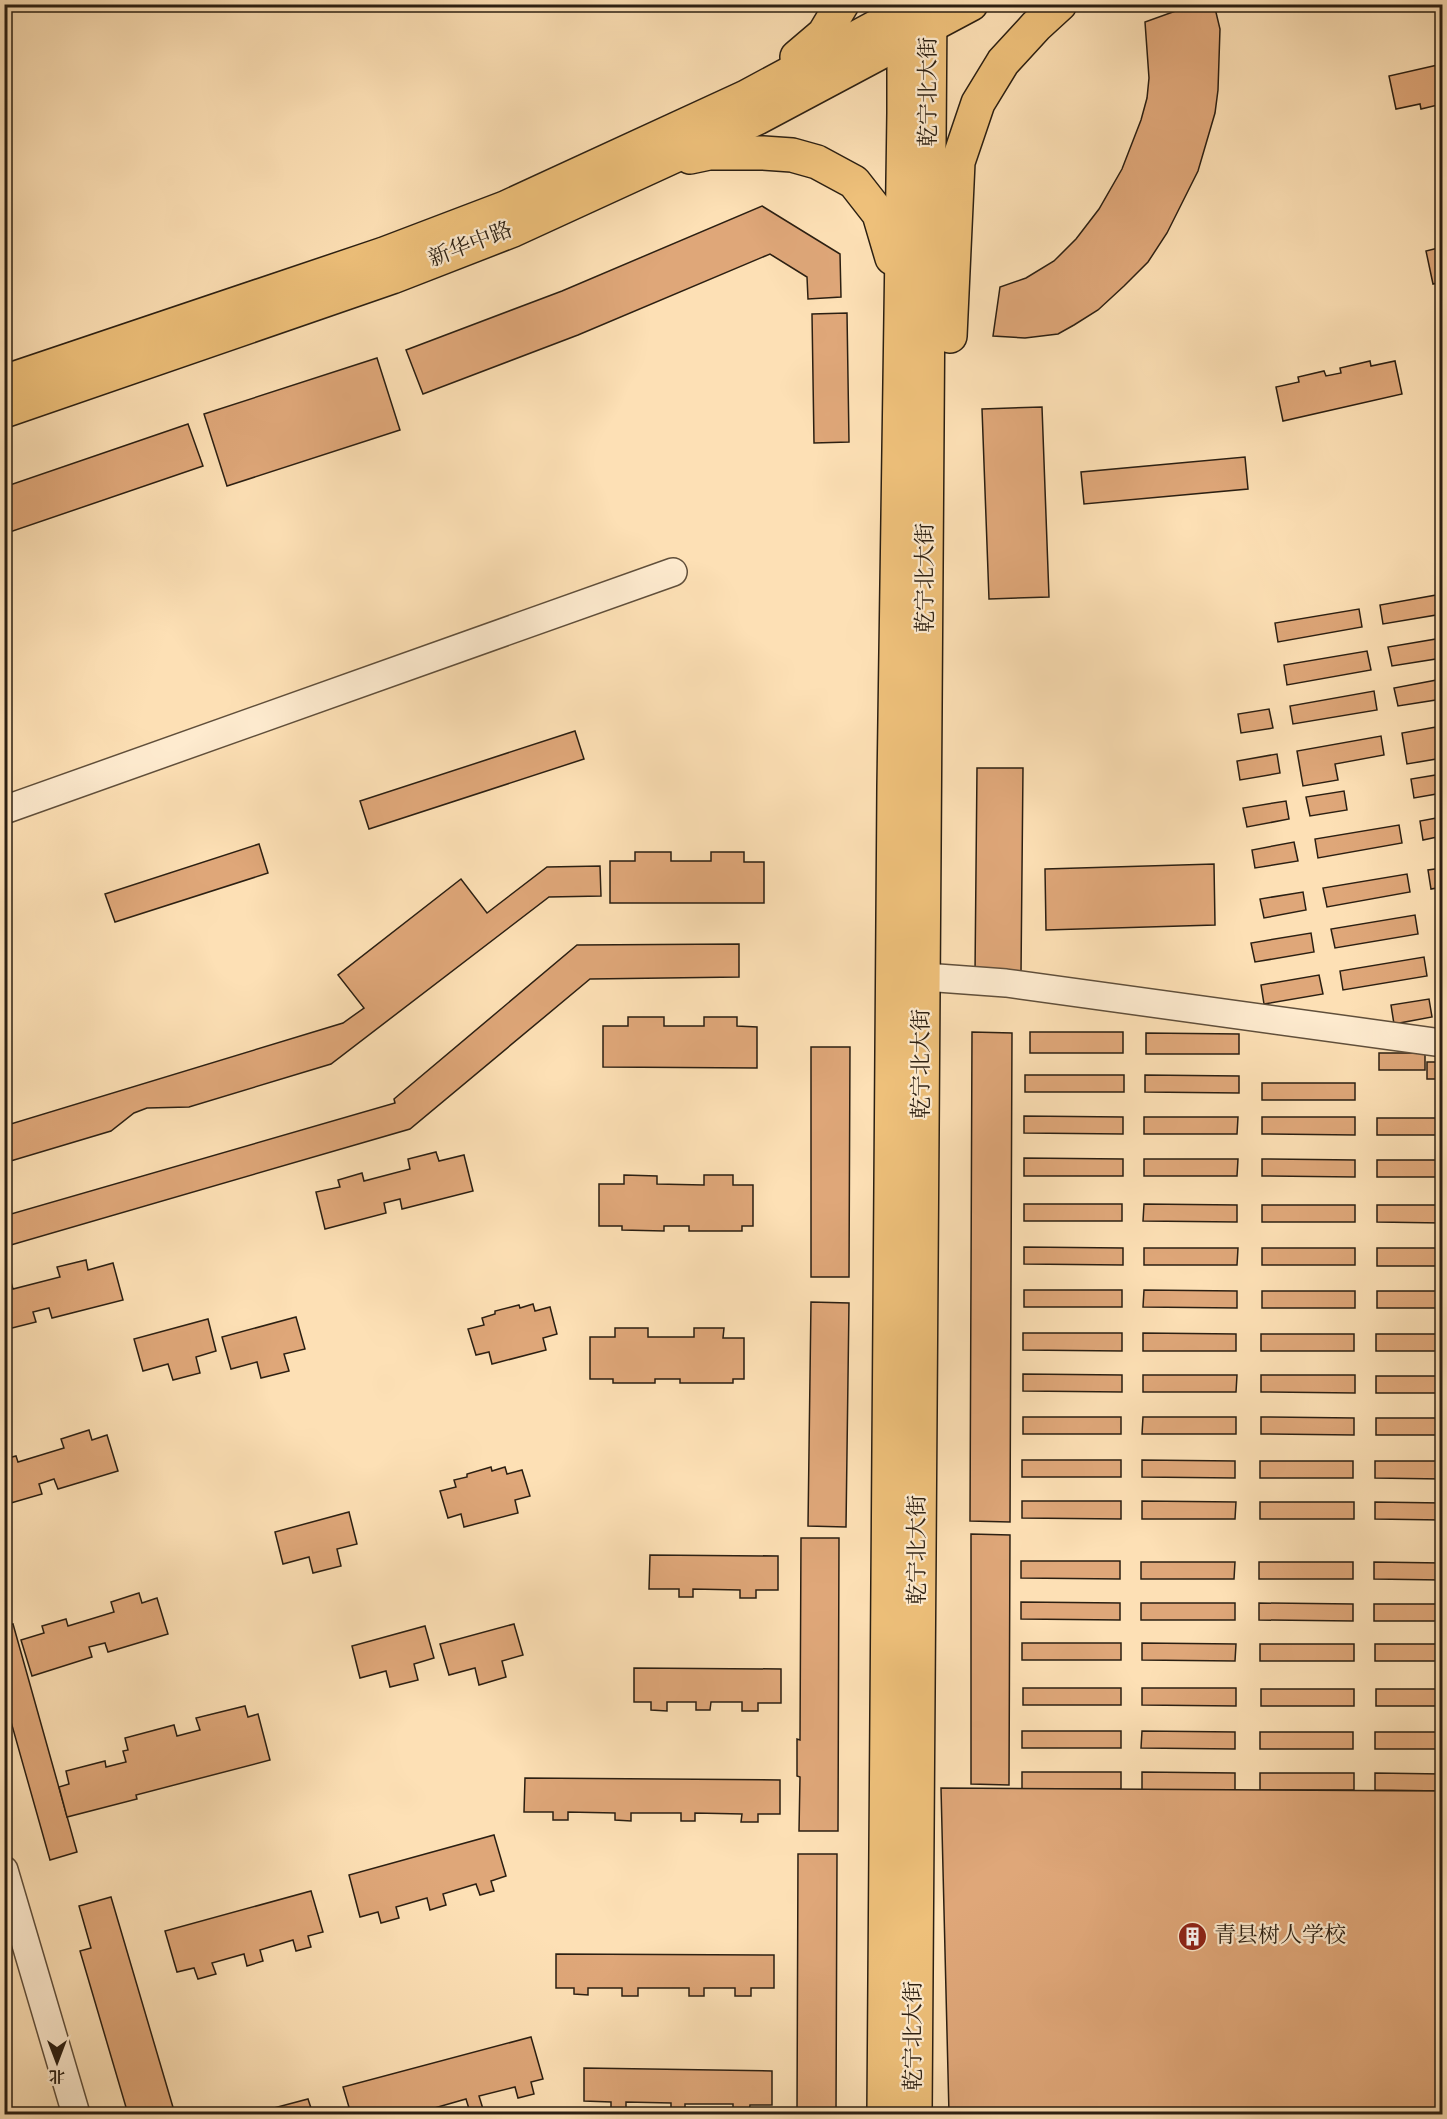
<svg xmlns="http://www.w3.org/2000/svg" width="1447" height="2119" viewBox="0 0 1447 2119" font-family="'Sorts Mill Goudy','Noto Serif SC',serif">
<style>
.building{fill:#dfa779;stroke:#2b1f12;stroke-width:1.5}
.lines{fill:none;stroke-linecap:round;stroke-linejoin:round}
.minor-casing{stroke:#604f3b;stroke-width:30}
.major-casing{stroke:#2b1f12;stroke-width:36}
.minor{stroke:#feebcf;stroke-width:27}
.major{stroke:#eec07a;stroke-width:33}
.labels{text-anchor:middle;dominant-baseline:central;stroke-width:4.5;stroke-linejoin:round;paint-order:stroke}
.street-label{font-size:22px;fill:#2b1f12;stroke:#feebcf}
.poi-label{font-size:22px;fill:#2b1f12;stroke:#feebcf;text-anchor:start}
</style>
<rect width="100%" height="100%" fill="#fde0b5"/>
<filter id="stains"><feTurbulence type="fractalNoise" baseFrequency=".00333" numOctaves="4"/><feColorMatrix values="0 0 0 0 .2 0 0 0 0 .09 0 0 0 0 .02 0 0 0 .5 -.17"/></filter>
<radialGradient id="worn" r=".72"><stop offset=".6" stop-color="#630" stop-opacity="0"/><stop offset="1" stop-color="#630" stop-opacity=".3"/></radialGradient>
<g class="building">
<path d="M1195,4H1214L1220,29L1218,90L1215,113L1198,171L1167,233L1148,262L1124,286L1098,310L1074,325L1058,334L1025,338L993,336L1000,287L1026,278L1054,261L1076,239L1099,209L1122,169L1141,120L1147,98L1149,78L1145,22Z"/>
<path d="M1442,64V104L1421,109L1420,104L1396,109L1389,76Z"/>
<path d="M762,206L840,254L841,297L808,299L807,277L770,254L578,335L423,394L406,350L562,291Z"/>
<path d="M1442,247V282L1433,284L1426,251Z"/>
<path d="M847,313L849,442L814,443L812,314Z"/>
<path d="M377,358L400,430L227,486L204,414Z"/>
<path d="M1370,361L1371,366L1395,361L1402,394L1283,421L1276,387L1299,382L1298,377L1324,371L1326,376L1341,373L1340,368Z"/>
<path d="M1042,407L1049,597L989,599L982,409Z"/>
<path d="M188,424L203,466L4,534V487Z"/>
<path d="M1245,457L1248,489L1084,504L1081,472Z"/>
<path d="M1442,594V614L1383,624L1380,605Z"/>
<path d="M1359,609L1362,627L1278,642L1275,623Z"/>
<path d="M1442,638V658L1392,666L1388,647Z"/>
<path d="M1367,651L1371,670L1287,685L1284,665Z"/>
<path d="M1442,679V699L1398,706L1394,688Z"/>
<path d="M1374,691L1377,710L1293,724L1290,706Z"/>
<path d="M1269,709L1273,728L1241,733L1238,714Z"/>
<path d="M1442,726V758L1407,764L1402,733Z"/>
<path d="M575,731L584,759L369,829L360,801Z"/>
<path d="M1381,736L1384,755L1335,764L1338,780L1303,786L1297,751Z"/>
<path d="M1277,754L1280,773L1240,780L1237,761Z"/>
<path d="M977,768H1023L1021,973H975Z"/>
<path d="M1442,774V793L1414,798L1411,779Z"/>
<path d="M1344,791L1347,810L1310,816L1306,797Z"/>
<path d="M1286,801L1289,819L1247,827L1243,808Z"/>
<path d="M1442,817V836L1423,840L1420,821Z"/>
<path d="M1399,825L1402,843L1318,858L1315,839Z"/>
<path d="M1294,842L1298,861L1255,868L1252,850Z"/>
<path d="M259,844L268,873L115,922L105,894Z"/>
<path d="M635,852H671V861H711V852H744V862H764V903H610V861H635Z"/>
<path d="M1214,864L1215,925L1046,930L1045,869Z"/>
<path d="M600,866L601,896L549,897L331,1064L189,1107L147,1108L134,1113L111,1131L4,1163V1126L343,1023L364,1008L338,975L461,879L487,913L547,867Z"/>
<path d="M1442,868V887L1431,889L1428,870Z"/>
<path d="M1407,874L1410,892L1327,907L1323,888Z"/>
<path d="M1303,892L1306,910L1264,918L1260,899Z"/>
<path d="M1442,910V929L1439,930L1436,911Z"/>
<path d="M1415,915L1418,934L1335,948L1331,929Z"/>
<path d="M1311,933L1314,952L1255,962L1251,943Z"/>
<path d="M739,944V977L590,979L410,1129L4,1247V1216L395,1103L394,1099L577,945Z"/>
<path d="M1424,957L1427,976L1343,990L1340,971Z"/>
<path d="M1319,975L1323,994L1264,1004L1261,985Z"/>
<path d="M1429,999L1432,1017L1394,1024L1391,1005Z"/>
<path d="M628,1017H664V1026H704V1017H737V1026L757,1027V1068L603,1067V1026H628Z"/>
<path d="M972,1032L1012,1033L1010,1522L970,1521Z"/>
<rect x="1030" y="1032" width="93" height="21"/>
<path d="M1146,1033L1239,1034V1054H1146Z"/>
<path d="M811,1047H850L849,1277H811Z"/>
<rect x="1379" y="1053" width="46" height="17"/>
<rect x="1427" y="1062" width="15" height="17"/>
<rect x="1025" y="1075" width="99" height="17"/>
<path d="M1145,1075L1239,1076V1093L1145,1092Z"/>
<rect x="1262" y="1083" width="93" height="17"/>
<path d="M1024,1116L1123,1117V1134L1024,1133Z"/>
<path d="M1144,1117H1238L1237,1134H1144Z"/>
<path d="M1262,1117H1355V1135L1262,1134Z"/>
<rect x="1377" y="1118" width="65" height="17"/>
<path d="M436,1152L439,1161L464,1155L473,1191L402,1209L400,1199L384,1203L386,1213L325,1229L316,1192L340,1187L338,1180L362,1173L364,1181L410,1169L408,1159Z"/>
<path d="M1024,1158L1123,1159V1176H1024Z"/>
<path d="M1144,1159H1238L1237,1176H1144Z"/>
<path d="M1262,1159L1355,1160V1177L1262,1176Z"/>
<rect x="1377" y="1160" width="65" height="17"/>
<path d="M624,1175L657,1176V1184L704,1185V1175H733V1185H753V1226H742V1231H689V1226H664V1231L622,1230V1226H599V1184H624Z"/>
<rect x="1024" y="1204" width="98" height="17"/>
<path d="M1144,1204L1237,1205V1222L1143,1221Z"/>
<rect x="1262" y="1205" width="93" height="17"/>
<path d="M1377,1205H1442V1223L1377,1222Z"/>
<path d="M1024,1247L1123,1248V1265L1024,1264Z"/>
<path d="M1144,1248H1238L1237,1265H1144Z"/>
<rect x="1262" y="1248" width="93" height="17"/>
<rect x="1377" y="1248" width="65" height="18"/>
<path d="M86,1260L88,1270L113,1263L123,1300L52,1318L49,1308L33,1312L36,1322L4,1330V1284L11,1282L13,1289L60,1277L57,1267Z"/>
<rect x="1024" y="1290" width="98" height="17"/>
<path d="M1144,1290L1237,1291V1308L1143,1307Z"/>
<rect x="1262" y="1291" width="93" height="17"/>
<rect x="1377" y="1291" width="65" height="17"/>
<path d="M811,1302L849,1303L846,1527L808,1526Z"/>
<path d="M533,1304L535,1311L550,1307L557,1334L543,1338L546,1350L492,1364L489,1352L476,1355L468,1329L484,1325L482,1318L495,1314V1311L519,1305L520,1308Z"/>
<path d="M296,1317L305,1349L284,1354L289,1371L261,1378L257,1362L231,1369L222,1337Z"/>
<path d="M208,1319L216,1351L196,1357L200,1373L173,1380L168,1364L143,1371L134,1339Z"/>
<path d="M615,1328H648V1337H694V1328H724L723,1338H744V1379H733V1383H680V1379H655V1383H613V1379H590V1337H615Z"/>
<path d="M1023,1333H1122V1351L1023,1350Z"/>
<path d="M1143,1333L1236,1334V1351H1143Z"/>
<rect x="1261" y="1334" width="93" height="17"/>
<rect x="1376" y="1334" width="66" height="17"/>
<path d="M1023,1374L1122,1375V1392L1023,1391Z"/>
<path d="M1143,1375H1237L1236,1392H1143Z"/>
<path d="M1261,1375H1355V1393L1261,1392Z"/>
<rect x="1376" y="1376" width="66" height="17"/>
<rect x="1023" y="1417" width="98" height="17"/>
<path d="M1143,1417H1236V1434H1142Z"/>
<path d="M1261,1417L1354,1418V1435L1261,1434Z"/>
<rect x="1376" y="1418" width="66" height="17"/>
<path d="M89,1430L92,1440L107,1435L118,1471L58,1489L54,1479L39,1484L42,1494L4,1505V1459L16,1456L18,1462L64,1448L61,1439Z"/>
<rect x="1022" y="1460" width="99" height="17"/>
<path d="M1142,1460L1235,1461V1478L1142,1477Z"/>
<rect x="1260" y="1461" width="93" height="17"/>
<path d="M1375,1461H1442V1479L1375,1478Z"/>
<path d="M491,1467L492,1471L505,1467L507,1474L522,1470L530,1496L515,1500L518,1513L464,1527L461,1514L448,1518L440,1491L456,1487L454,1480L467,1477V1474Z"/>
<path d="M1022,1501H1121V1519L1022,1518Z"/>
<path d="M1142,1501L1236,1502L1235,1519H1142Z"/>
<rect x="1260" y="1502" width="94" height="17"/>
<path d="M1375,1502L1442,1503V1520L1375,1519Z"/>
<path d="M349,1512L357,1544L337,1549L341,1566L313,1573L309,1557L283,1564L275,1532Z"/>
<path d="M971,1534L1010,1535L1009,1785L971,1784Z"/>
<path d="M801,1538H839L838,1831H799L800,1777L797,1776V1739L800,1740Z"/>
<path d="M650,1555L778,1556V1590H756V1598H740V1590L693,1589V1597H679V1589H649Z"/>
<path d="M1021,1561H1120V1579L1021,1578Z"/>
<path d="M1141,1562H1235L1234,1579H1141Z"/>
<rect x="1259" y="1562" width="94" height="17"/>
<path d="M1374,1562L1442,1563V1580L1374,1579Z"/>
<path d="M139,1593L142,1603L157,1598L168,1634L108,1652L105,1643L89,1647L92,1657L32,1676L21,1640L44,1633L42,1626L66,1619L68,1626L114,1612L111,1602Z"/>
<path d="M1021,1602L1120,1603V1620L1021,1619Z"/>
<rect x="1141" y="1603" width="94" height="17"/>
<path d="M1259,1603L1353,1604V1621L1259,1620Z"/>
<rect x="1374" y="1604" width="68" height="17"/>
<path d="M13,1624L77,1852L50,1860L4,1697V1626Z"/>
<path d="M514,1624L523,1655L502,1661L506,1677L479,1685L475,1668L449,1675L440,1644Z"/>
<path d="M425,1626L434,1658L414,1664L418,1680L390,1687L386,1671L360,1678L352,1646Z"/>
<rect x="1022" y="1643" width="99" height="17"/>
<path d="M1142,1643L1236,1644L1235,1661L1142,1660Z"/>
<rect x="1260" y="1644" width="94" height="17"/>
<rect x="1375" y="1644" width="67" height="17"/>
<path d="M634,1668L781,1669V1703H758V1711H742V1702H711L710,1710H696V1702H667V1711L651,1710V1702H634Z"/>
<rect x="1023" y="1688" width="98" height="17"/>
<path d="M1142,1688H1236V1706L1142,1705Z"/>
<rect x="1261" y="1689" width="93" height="17"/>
<rect x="1376" y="1689" width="66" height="17"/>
<path d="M245,1706L248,1717L258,1714L270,1760L136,1795L137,1799L67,1817L59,1787L69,1784L66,1771L105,1761L106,1767L126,1762L123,1751L128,1750L125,1738L174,1725L177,1736L200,1730L196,1718Z"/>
<rect x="1022" y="1731" width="99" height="17"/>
<path d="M1142,1731L1235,1732V1749L1141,1748Z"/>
<rect x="1260" y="1732" width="93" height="17"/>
<rect x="1375" y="1732" width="67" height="17"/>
<rect x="1022" y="1772" width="99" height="17"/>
<path d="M1142,1772L1235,1773V1790H1142Z"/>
<rect x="1260" y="1773" width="94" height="17"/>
<path d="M1375,1773L1442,1774V1791L1375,1790Z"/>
<path d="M525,1778L780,1780V1814H758V1822H741L742,1814L695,1813V1821H681V1813H631V1821L615,1820V1813L568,1812V1820H553V1812H524Z"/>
<path d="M941,1788L1442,1791V2114H949Z"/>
<path d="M494,1835L506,1876L491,1881L494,1891L480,1895L476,1884L443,1894L446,1905L430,1910L427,1898L396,1907L399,1918L381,1923L378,1912L360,1917L349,1875Z"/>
<path d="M798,1854H837L836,2114H797Z"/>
<path d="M311,1891L323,1932L308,1936L311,1947L296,1951L293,1940L260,1950L263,1961L247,1966L244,1954L212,1963L216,1974L198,1979L194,1968L177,1972L165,1931Z"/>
<path d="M111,1897L175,2114H128L80,1951L91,1948L79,1906Z"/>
<path d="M556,1954L774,1955V1988H751V1996H735V1988H704V1996H689V1988H638V1996H622V1988H588V1995L574,1994V1988H556Z"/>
<path d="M531,2037L543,2079L531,2082L534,2094L518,2098L515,2087L479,2096L483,2109L470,2112L466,2099L431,2109L433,2114H351L343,2087Z"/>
<path d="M584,2068L772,2071V2105H750L749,2113H733V2104H685V2111H671V2103L626,2102V2110H611V2102L584,2101Z"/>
<path d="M308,2099L313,2114H251Z"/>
</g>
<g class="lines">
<defs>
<g id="minor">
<path d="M4,810L673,572"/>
<path d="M924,977L1006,983L1442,1043"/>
<path d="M4,1870L76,2114"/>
</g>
<g id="major">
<path d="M797,57L824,34L842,4"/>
<path d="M690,157L709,153H763L792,155L817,162L854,182L879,214L892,258"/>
<path d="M950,336L958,162L978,103L1003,62L1036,26L1060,4"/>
<path d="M4,382L384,254L505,208L746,97L919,4"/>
<path d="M4,411L392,277L513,230L757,118L971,4"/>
<path d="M884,2114L894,787L904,113V4"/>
<path d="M915,2114L930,4"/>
</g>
</defs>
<use href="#minor" class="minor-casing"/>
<use href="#major" class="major-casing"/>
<use href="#minor" class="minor"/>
<use href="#major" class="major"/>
</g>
<defs>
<symbol id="building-disc" viewBox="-11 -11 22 22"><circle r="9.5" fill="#8f2418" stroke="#feebcf"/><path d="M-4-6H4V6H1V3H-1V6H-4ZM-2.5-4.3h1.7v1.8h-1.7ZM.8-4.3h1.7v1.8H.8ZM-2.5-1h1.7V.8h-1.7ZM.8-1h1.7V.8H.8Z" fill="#fff"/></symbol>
</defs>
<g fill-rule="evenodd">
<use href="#building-disc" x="1176" y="1920" width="33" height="33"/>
</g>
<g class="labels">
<g class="street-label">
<text transform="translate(930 92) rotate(-90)">乾宁北大街</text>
<text transform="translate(471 246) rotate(-21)">新华中路</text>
<text transform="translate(927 578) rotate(-90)">乾宁北大街</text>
<text transform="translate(923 1064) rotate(-90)">乾宁北大街</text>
<text transform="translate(919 1550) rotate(-90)">乾宁北大街</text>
<text transform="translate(915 2036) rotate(-90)">乾宁北大街</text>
</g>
<g class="poi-label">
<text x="1214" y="1937">青县树人学校</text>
</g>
</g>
<rect width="1447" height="2119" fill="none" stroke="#fde0b5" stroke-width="24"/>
<rect x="6" y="6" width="1435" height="2107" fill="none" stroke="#2b1f12" stroke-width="3"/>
<rect x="12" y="12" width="1423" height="2095" fill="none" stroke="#2b1f12" stroke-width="1.5"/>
<g transform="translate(57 2062) rotate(180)" stroke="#feebcf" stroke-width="4.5" paint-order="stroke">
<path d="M0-4.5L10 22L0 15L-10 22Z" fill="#2b1f12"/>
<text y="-9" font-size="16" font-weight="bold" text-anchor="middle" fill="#2b1f12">北</text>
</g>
<rect width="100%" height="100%" filter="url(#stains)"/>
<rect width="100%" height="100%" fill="url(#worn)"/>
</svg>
